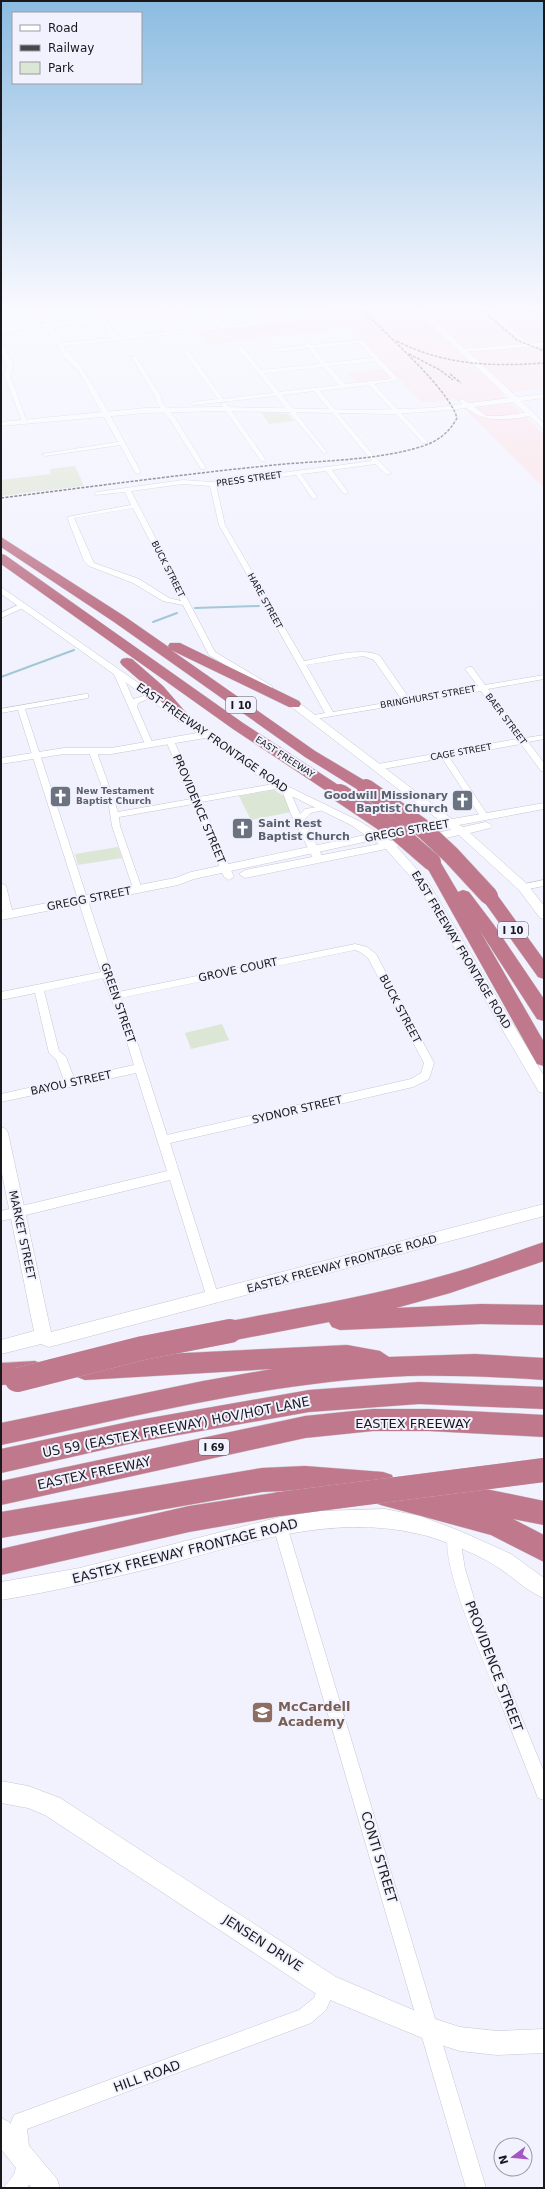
<svg xmlns="http://www.w3.org/2000/svg" width="545" height="2189" viewBox="0 0 545 2189" font-family="'DejaVu Sans',sans-serif">
<style>
.industrial{fill:#fce1e5}
.green{fill:#dce6d4}
.lines{fill:none;stroke-linecap:round;stroke-linejoin:round}
.stream-far1{stroke:#a2c7d6;stroke-width:1.5}
.stream{stroke:#a2c7d6;stroke-width:2}
.minor-casing{stroke:#c6c6d2;stroke-width:1}
.tertiary-casing{stroke:#c6c6d2;stroke-width:1}
.secondary-casing{stroke:#c6c6d2;stroke-width:1}
.motorway-casing{stroke:#d1d1d2;stroke-width:1}
.minor{fill:#fff;fill-rule:evenodd}
.tertiary{fill:#fff;fill-rule:evenodd}
.secondary{fill:#fff;fill-rule:evenodd}
.motorway{fill:#bf788c;fill-rule:evenodd}
.rail{stroke:#47474c;stroke-width:1.5;stroke-dasharray:3 1.5;stroke-linecap:butt}
.motorway-bridge-far1-casing{stroke:#d1d1d2;stroke-width:19;stroke-linecap:butt}
.motorway-bridge-casing{stroke:#d1d1d2;stroke-width:24;stroke-linecap:butt}
.motorway-bridge-far1{stroke:#bf788c;stroke-width:18}
.motorway-bridge{stroke:#bf788c;stroke-width:24}
.labels{text-anchor:middle;dominant-baseline:central;stroke-width:4;stroke-linejoin:round;paint-order:stroke}
.far-street-label{font-size:9px;fill:#19191d;stroke:#f1f2fe}
.far-worship-label{font-size:9px;font-weight:bold;fill:#5b616d;stroke:#f1f2fe;text-anchor:start}
.shield{fill:#f1f2fe;stroke:#5a5a60;stroke-width:1}
.shield-label{font-size:10px;font-weight:bold;fill:#19191d}
.street-label{font-size:11px;fill:#19191d;stroke:#f1f2fe}
.worship-label{font-size:11px;font-weight:bold;fill:#5b616d;stroke:#f1f2fe;text-anchor:end}
.near-street-label{font-size:13px;fill:#19191d;stroke:#f1f2fe}
.near-education-label{font-size:13px;font-weight:bold;fill:#785e54;stroke:#f1f2fe;text-anchor:start}
</style>
<rect width="100%" height="100%" fill="#f1f2fe"/>
<path class="industrial" d="M328,309H544V388L501,394L544,434V488L455,399L422,403L398,378L357,383L348,373L389,368L350,328L207,344L198,332L335,317Z"/>
<g class="green">
<path d="M261,412L288,414L294,421L269,424Z"/>
<path d="M75,466L84,486L1,496V480L51,474L50,469Z"/>
<path d="M274,790L285,797L291,812L251,820L239,796Z"/>
<path d="M118,847L122,858L78,865L75,854Z"/>
<path d="M222,1024L229,1040L191,1049L185,1033Z"/>
</g>
<g class="lines">
<path class="stream-far1" d="M520,309L544,315"/>
<g class="stream">
<path d="M195,608L259,606"/>
<path d="M153,622L177,613"/>
<path d="M1,677L74,650"/>
</g>
<defs>
<g id="minor">
<path d="M37,309H41L50,323L100,318L95,309H99L105,318L153,313L151,309H155L158,312L211,309L224,326L273,321L263,309H267L279,321L309,317L312,319L63,346C69,356 78,361 83,370C105,403 122,438 141,472L138,474L135,472L120,445L45,456L42,454L118,442L78,370L64,357L47,327L1,332V328L45,324ZM207,311L219,327L171,332L160,315ZM155,316L166,332L118,337L107,321ZM102,321L113,338L61,343L52,326Z"/>
<path d="M419,309H441L420,312L417,310Z"/>
<path d="M485,309H490L529,344L544,342V346L461,352L463,349L523,344Z"/>
<path d="M362,340L399,380L374,384L427,441V443H423L369,385L320,391L373,455L390,472V474H386L375,464L332,470L348,492L345,494L343,493L326,471L301,474L317,497L314,499L312,498L296,475L216,485L225,525L304,661C323,658 363,646 380,656L409,698L478,686L465,669L469,667H472L485,685L544,675V679L488,689L525,738L544,735V739L528,742L544,763V772L541,771L521,744L449,757L489,817L488,819H482L442,758L378,770L374,767L378,764L517,739L481,691L309,720V716L325,713L219,525L210,486L183,484L131,491L215,652L272,686V690H266L209,655L183,605L163,601L133,583L89,566L84,561L67,517L131,505L125,492L95,495L94,494L97,492L183,480L212,482L372,461L314,391L282,395L326,451L327,452L324,454L276,396L192,405L191,404L194,402L218,399L183,351L188,350L223,399L274,393L238,348V346H242L261,370L321,364L308,348L276,352L274,349L305,345L308,343L311,345ZM359,343L373,358L326,363L313,348ZM375,361L392,379L345,384L329,366ZM323,367L339,385L279,392L264,373ZM133,508L181,601L169,598L139,579L94,563L74,518ZM363,656L374,660L402,700L333,712L306,665Z"/>
<path d="M1,344L4,346L13,365L10,375L27,422L22,421L4,375L7,365L1,352Z"/>
<path d="M131,356L136,357L161,396L162,402L176,419L206,468L205,469H201L170,420L156,402L155,396Z"/>
<path d="M462,399L487,416H501L530,412L533,414C529,417 523,417 518,418C494,421 476,420 459,401Z"/>
<path d="M222,403H226L266,460L265,461H261L221,404Z"/>
<path d="M20,604L27,606L1,618V613Z"/>
<path d="M114,670L121,672L133,699L151,694L155,696L138,703L137,707L153,744L152,746H146L145,744L113,672Z"/>
<path d="M85,694H88V698L25,709L118,992L355,944L367,947L376,954L434,1063L429,1079L413,1087L170,1143L219,1298L217,1302L213,1303L209,1302L207,1298L170,1180L1,1221V1211L167,1171L136,1073L1,1102V1094L64,1080L56,1059L49,1053L35,993L1,1000V992L101,972L18,710L1,713V709ZM355,950L360,952L368,958L424,1063L421,1073L411,1079L167,1135L132,1026L120,998ZM103,978L122,1026L134,1065L74,1078L66,1057L59,1051L44,991Z"/>
<path d="M170,738L174,741L199,797L279,783L282,784L283,787H288L289,789L300,814L305,809L323,806V810L311,813L304,820L324,860L322,862H316L314,860L291,814L281,788L201,802L234,877L229,880L224,877L193,804L119,817L120,826L142,889L140,891H134L112,826L109,806L89,752L93,749L97,752L118,812L191,799L166,741Z"/>
<path d="M544,880V886L523,890L518,887L520,885Z"/>
<path d="M1,883L6,886L13,914L8,917L3,914L1,905Z"/>
<path d="M280,1519L285,1521L287,1526L486,2188H466L273,1526L275,1521Z"/>
<path d="M454,1530L459,1532L465,1569L478,1611L544,1772V1800L538,1798C525,1765 512,1732 499,1699C487,1668 437,1559 449,1532Z"/>
<path d="M327,1977L333,1980L336,1986L326,2010L311,2023L27,2129L29,2146L26,2153L32,2155C37,2167 34,2177 27,2188H4C7,2182 14,2177 15,2171C17,2165 16,2161 19,2155L13,2153L8,2130L14,2115L299,2010L314,1998L321,1980Z"/>
</g>
<g id="tertiary">
<path d="M1,587L283,784L359,821L377,832L440,821L290,706V702H298L452,819L544,803V809L459,825L463,827L486,822L490,824L492,826L490,828L470,833L527,884L544,906V919L540,918L519,890L459,835L424,843L418,839L420,836L451,830L448,827L386,838L391,841H399L401,844L397,847L428,882L544,1076V1093L539,1092L417,884L386,849L245,878L239,874L245,870L379,844L373,840L194,879L178,885L1,920V912L175,878L191,872L365,835L351,825L275,788L205,738L111,754H64L1,764V758L64,748H111L197,733L1,594Z"/>
<path d="M1,1127L6,1129L8,1133L51,1332L544,1204V1216L49,1347L41,1344L1,1354V1340L34,1331L1,1169Z"/>
<path d="M385,1509L420,1516L460,1531L511,1554L544,1578V1598C528,1592 514,1578 499,1568C482,1556 439,1538 419,1534C332,1513 244,1544 160,1566C107,1579 55,1591 1,1600V1582L80,1568L280,1517L319,1511Z"/>
<path d="M1,2118L9,2122L57,2179L60,2188H32L1,2149Z"/>
</g>
<g id="secondary">
<path d="M415,309H422L517,397L544,394V398L521,401L544,423V429L513,402L450,410L394,414L219,411L145,413L1,426V422L145,408L219,407L369,410L432,408L509,398Z"/>
<path d="M1,1781L28,1786L60,1798L336,1977L432,2018L460,2027L497,2031L544,2029V2053L497,2055L460,2051L432,2042L318,1995L45,1815L28,1808L1,1803Z"/>
</g>
<g id="motorway">
<path d="M1,537L124,616L170,648L168,646L170,643H180L299,701L301,704L299,707H289L171,650L315,751L372,785L374,788L372,791H360L305,757L114,622L1,547Z"/>
<path d="M1,554L5,555L243,723L346,790L348,793L346,796H334L233,729L1,564Z"/>
<path d="M127,658L132,659L163,686L189,716L191,719L189,722H179L153,692L122,665L120,662L122,659Z"/>
<path d="M432,857L438,858L458,892L463,890L469,892L494,925L544,999V1021L537,1019L480,931L544,1042V1066L537,1064L424,862L426,858Z"/>
<path d="M489,890L495,892L544,960V979L538,977L480,896L483,892Z"/>
<path d="M544,1242V1261L450,1293L396,1308L481,1304L544,1305V1325L481,1324L340,1330L332,1327L329,1322L230,1341L222,1338L218,1331L222,1324L230,1321C304,1307 377,1295 449,1274C482,1265 512,1253 544,1242Z"/>
<path d="M347,1345L380,1351L389,1357L475,1354L544,1358V1380C499,1377 454,1375 408,1376C271,1381 135,1417 1,1445V1423L203,1381L272,1369L85,1380L77,1377L73,1369L77,1361L85,1358Z"/>
<path d="M35,1361L43,1364L47,1372L43,1380L35,1383L1,1385V1363Z"/>
<path d="M419,1382L544,1387V1409L419,1404L309,1412L133,1443L1,1473V1449L133,1421L309,1390Z"/>
<path d="M373,1409H429L544,1415V1437L429,1431H373L305,1438L1,1505V1481L305,1416Z"/>
<path d="M305,1466L383,1472L392,1475L395,1484L414,1489L418,1480L427,1477L544,1501V1525L513,1519L544,1535V1562L491,1535L381,1505L372,1502L369,1495L305,1490L262,1492L1,1538V1512L262,1468Z"/>
<path d="M280,1492L289,1495L293,1504L289,1513L280,1516L189,1532L1,1575V1549L189,1506Z"/>
</g>
</defs>
<use href="#minor" class="minor-casing"/>
<use href="#tertiary" class="tertiary-casing"/>
<use href="#secondary" class="secondary-casing"/>
<use href="#motorway" class="motorway-casing"/>
<use href="#minor" class="minor"/>
<use href="#tertiary" class="tertiary"/>
<use href="#secondary" class="secondary"/>
<use href="#motorway" class="motorway"/>
<g class="rail">
<path d="M481,309L517,340L544,351"/>
<path d="M397,341C443,365 493,367 544,363"/>
<path d="M409,354L440,370L453,380"/>
<path d="M450,374L461,383"/>
<path d="M1,498C89,487 177,475 265,466C316,460 370,462 420,447C437,442 449,433 457,418C449,389 385,333 361,309"/>
</g>
<defs>
<g id="motorway-bridge-far1">
<path d="M366,788L420,826L451,855L489,896"/>
<path d="M340,793L395,830L432,862"/>
</g>
<g id="motorway-bridge">
<path d="M17,1380L143,1348L230,1331"/>
<path d="M280,1504L544,1470"/>
</g>
</defs>
<use href="#motorway-bridge-far1" class="motorway-bridge-far1-casing"/>
<use href="#motorway-bridge" class="motorway-bridge-casing"/>
<use href="#motorway-bridge-far1" class="motorway-bridge-far1"/>
<use href="#motorway-bridge" class="motorway-bridge"/>
</g>
<linearGradient id="sky" x2="0" y2="1"><stop stop-color="#8cbce1"/><stop offset="0.5" stop-color="#f9f9ff"/><stop offset="1" stop-color="#f9f9ff" stop-opacity="0"/></linearGradient>
<rect width="545" height="615" fill="url(#sky)"/>
<defs>
<symbol id="church-square" viewBox="-11 -11 22 22"><rect x="-9" y="-9" width="18" height="18" rx="4" fill="#6b7280" stroke="#f1f2fe"/><path d="M-1.2-6h2.4v3.5h3.3v2.4h-3.3V6h-2.4V-.1h-3.3v-2.4h3.3Z" fill="#fff"/></symbol>
<symbol id="school-square" viewBox="-11 -11 22 22"><rect x="-9" y="-9" width="18" height="18" rx="4" fill="#8d6e63" stroke="#f1f2fe"/><path d="M0-5L7-2L0 1L-7-2ZM-4 1L0 2.5L4 1V4Q0 6-4 4Z" fill="#fff"/></symbol>
</defs>
<g fill-rule="evenodd">
<use href="#church-square" x="48" y="784" width="25" height="25"/>
<use href="#church-square" x="450" y="788" width="25" height="25"/>
<use href="#church-square" x="230" y="816" width="25" height="25"/>
<use href="#school-square" x="250" y="1700" width="25" height="25"/>
</g>
<g class="labels">
<g class="far-street-label">
<text transform="translate(249 479) rotate(-8)">PRESS STREET</text>
<text transform="translate(168 569) rotate(63)">BUCK STREET</text>
<text transform="translate(265 601) rotate(61)">HARE STREET</text>
<text transform="translate(428 697) rotate(-10)">BRINGHURST STREET</text>
<text transform="translate(506 719) rotate(53)">BAER STREET</text>
<text transform="translate(461 752) rotate(-10)">CAGE STREET</text>
<text transform="translate(285 757) rotate(33)">EAST FREEWAY</text>
</g>
<g class="far-worship-label">
<text x="76" y="791">New Testament<tspan x="76" dy="10">Baptist Church</tspan></text>
</g>
<g class="shield">
<rect x="226" y="697" width="30" height="16" rx="3"/>
<rect x="498" y="922" width="30" height="16" rx="3"/>
<rect x="199" y="1439" width="30" height="16" rx="3"/>
</g>
<g class="shield-label">
<text x="241" y="705">I 10</text>
<text x="513" y="930">I 10</text>
<text x="214" y="1447">I 69</text>
</g>
<g class="street-label">
<text transform="translate(212 738) rotate(35)">EAST FREEWAY FRONTAGE ROAD</text>
<text transform="translate(199 809) rotate(67)">PROVIDENCE STREET</text>
<text transform="translate(407 831) rotate(-10)">GREGG STREET</text>
<text transform="translate(89 899) rotate(-11)">GREGG STREET</text>
<text transform="translate(461 950) rotate(59)">EAST FREEWAY FRONTAGE ROAD</text>
<text transform="translate(238 970) rotate(-12)">GROVE COURT</text>
<text transform="translate(118 1003) rotate(71)">GREEN STREET</text>
<text transform="translate(400 1009) rotate(62)">BUCK STREET</text>
<text transform="translate(71 1083) rotate(-12)">BAYOU STREET</text>
<text transform="translate(297 1110) rotate(-13)">SYDNOR STREET</text>
<text transform="translate(22 1235) rotate(78)">MARKET STREET</text>
<text transform="translate(342 1264) rotate(-15)">EASTEX FREEWAY FRONTAGE ROAD</text>
</g>
<g class="worship-label">
<text x="448" y="795">Goodwill Missionary<tspan x="448" dy="13">Baptist Church</tspan></text>
<text x="258" y="823" text-anchor="start">Saint Rest<tspan x="258" dy="13">Baptist Church</tspan></text>
</g>
<g class="near-street-label">
<text x="413" y="1423">EASTEX FREEWAY</text>
<text transform="translate(176 1427) rotate(-11)">US 59 (EASTEX FREEWAY) HOV/HOT LANE</text>
<text transform="translate(94 1473) rotate(-12)">EASTEX FREEWAY</text>
<text transform="translate(185 1551) rotate(-14)">EASTEX FREEWAY FRONTAGE ROAD</text>
<text transform="translate(494 1666) rotate(69)">PROVIDENCE STREET</text>
<text transform="translate(379 1857) rotate(73)">CONTI STREET</text>
<text transform="translate(263 1943) rotate(33)">JENSEN DRIVE</text>
<text transform="translate(147 2076) rotate(-20)">HILL ROAD</text>
</g>
<g class="near-education-label">
<text x="278" y="1706">McCardell<tspan x="278" dy="15">Academy</tspan></text>
</g>
</g>
<rect width="545" height="2189" fill="none" stroke="#19191d" stroke-width="4"/>
<rect x="12" y="12" width="130" height="72" fill="#f1f2fe" stroke="#9b9ba4"/>
<rect x="20" y="25" width="20" height="6" fill="#ffffff" stroke="#9b9ba4"/>
<text x="48" y="32" font-size="12" fill="#19191d">Road</text>
<rect x="20" y="45" width="20" height="6" fill="#47474c" stroke="#9b9ba4"/>
<text x="48" y="52" font-size="12" fill="#19191d">Railway</text>
<rect x="20" y="62" width="20" height="12" fill="#dce6d4" stroke="#9b9ba4"/>
<text x="48" y="72" font-size="12" fill="#19191d">Park</text>
<g transform="translate(513 2157) rotate(254)"><circle r="19" fill="#f1f2fe" stroke="#9b9ba4"/>
<path d="M0-3L7 15L0 10L-7 15Z" fill="#a655c5"/>
<text y="-6" font-size="11" font-weight="bold" text-anchor="middle" fill="#19191d">N</text>
</g>
</svg>
